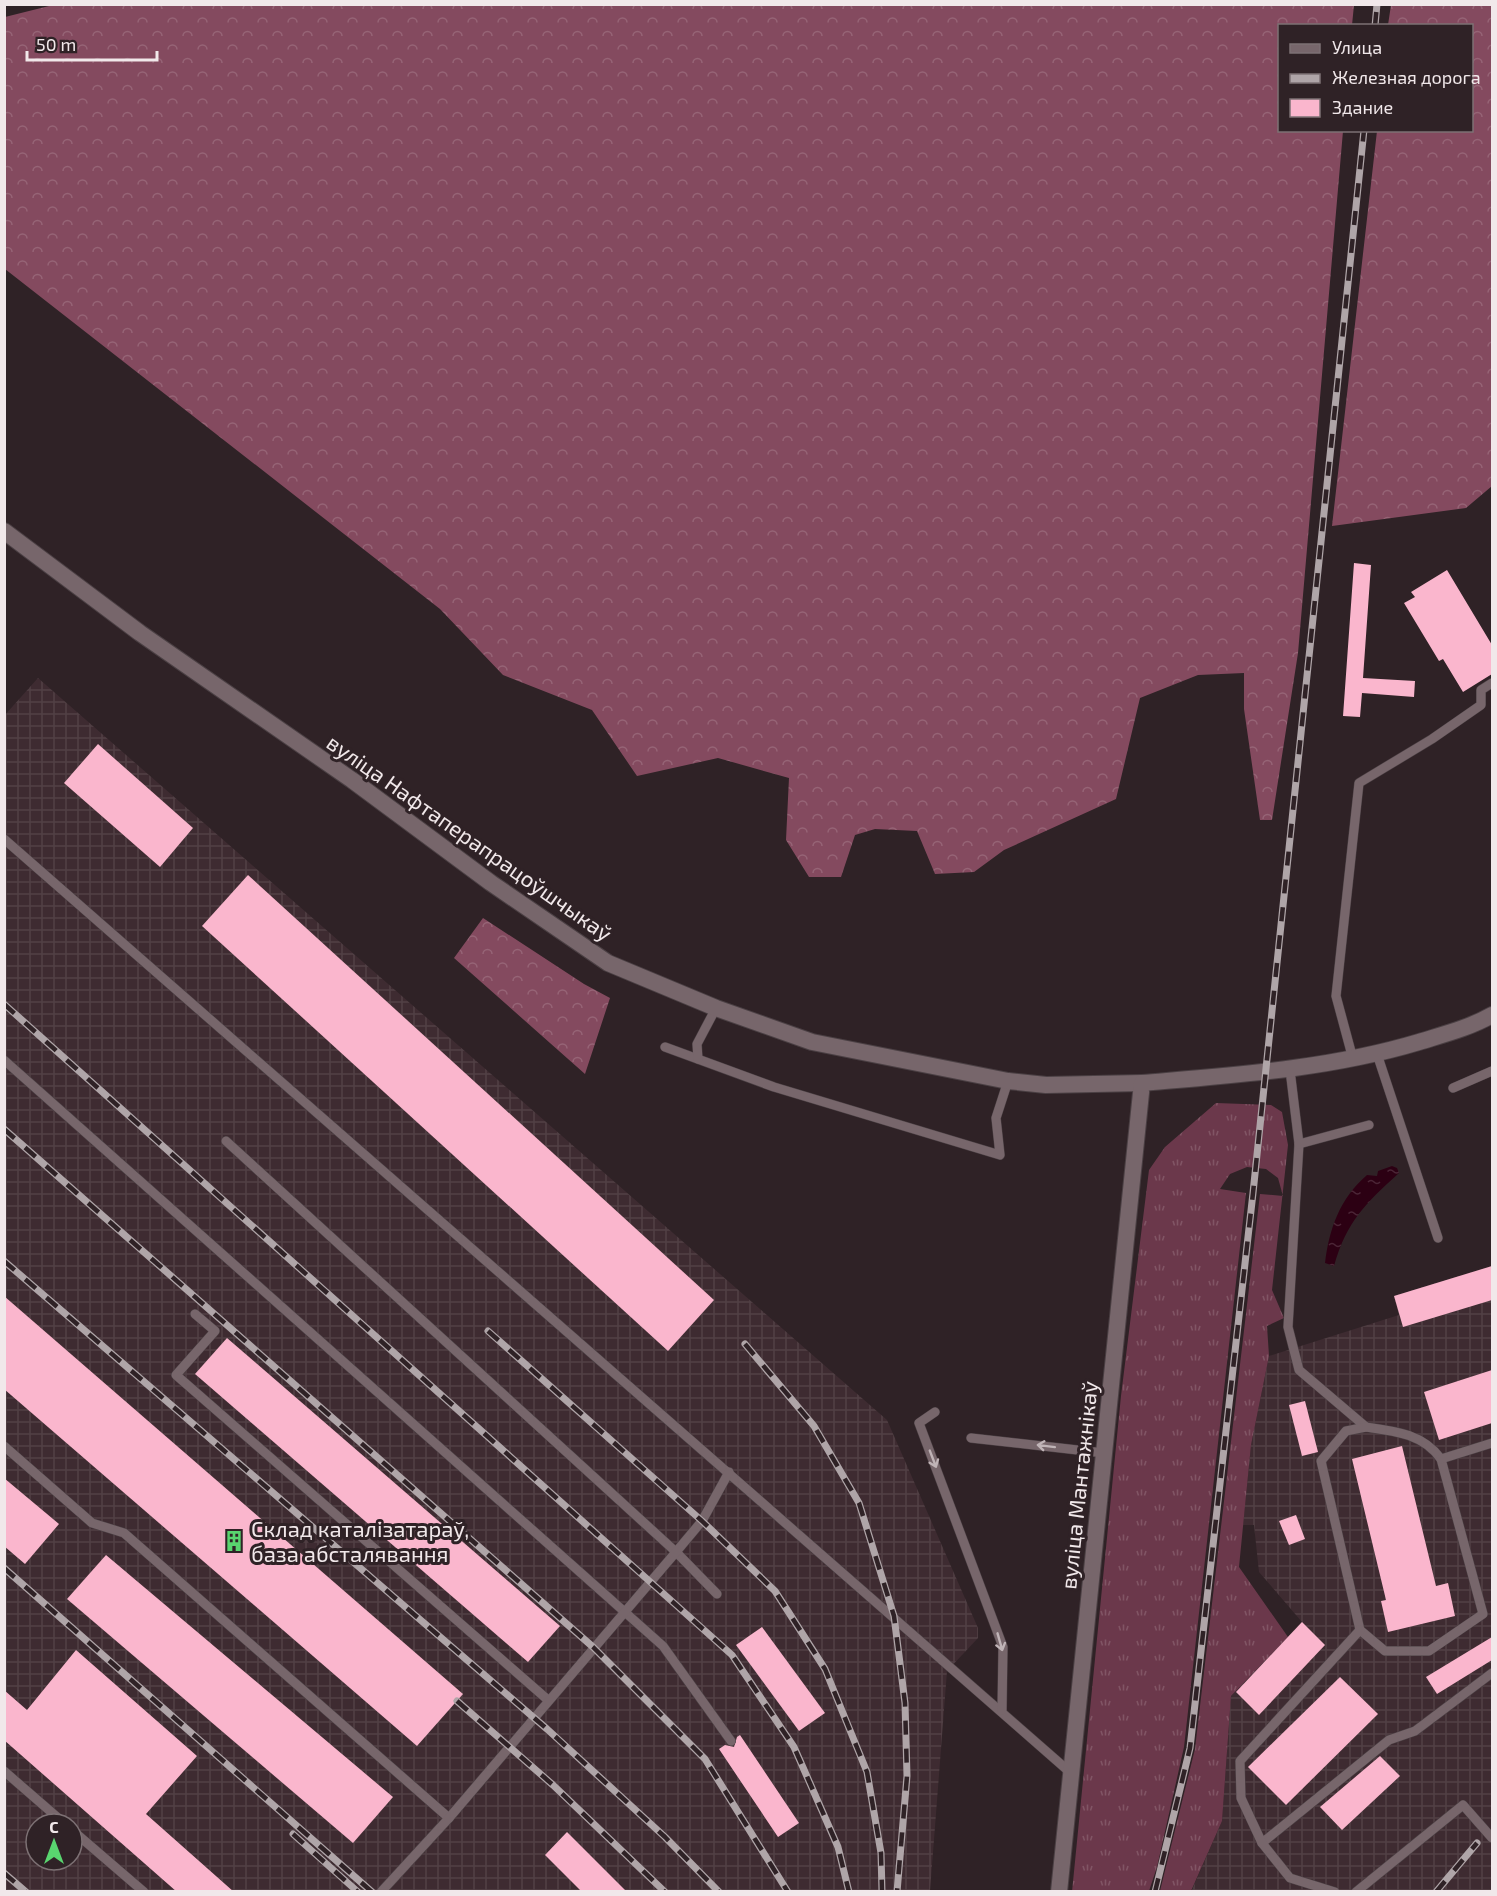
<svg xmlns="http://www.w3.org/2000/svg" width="1497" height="1896" viewBox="0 0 1497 1896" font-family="'Exo 2',sans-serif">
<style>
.industrial{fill:url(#industrial-grid);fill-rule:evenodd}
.grass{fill:url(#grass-tufts)}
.forest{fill:url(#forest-crowns)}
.water{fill:url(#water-ripples)}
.building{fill:#fab6cd}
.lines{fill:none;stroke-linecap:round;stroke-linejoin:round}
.service-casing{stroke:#4b4044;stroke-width:10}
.tertiary-casing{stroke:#4b4044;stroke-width:18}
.secondary-casing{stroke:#4b4044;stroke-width:18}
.service{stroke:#77666b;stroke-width:9}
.tertiary{stroke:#77666b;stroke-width:16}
.secondary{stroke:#77666b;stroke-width:16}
.rail-casing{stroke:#afa5a8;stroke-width:7}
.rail{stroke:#2f2226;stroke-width:4.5;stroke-dasharray:14;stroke-linecap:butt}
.oneway{stroke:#c0b4b7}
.labels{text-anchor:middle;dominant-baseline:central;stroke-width:6;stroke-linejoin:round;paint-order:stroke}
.street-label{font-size:22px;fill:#f1e8ea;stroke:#2f2226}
.poi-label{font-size:22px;fill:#f1e8ea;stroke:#2f2226;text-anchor:start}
</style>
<defs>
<pattern id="industrial-grid" width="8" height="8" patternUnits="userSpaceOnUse" patternTransform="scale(1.5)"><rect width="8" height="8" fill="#3e2b31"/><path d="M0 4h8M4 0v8" fill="none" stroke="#514045"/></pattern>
<pattern id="grass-tufts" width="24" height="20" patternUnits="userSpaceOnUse" patternTransform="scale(1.5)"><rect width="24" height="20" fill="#6b384b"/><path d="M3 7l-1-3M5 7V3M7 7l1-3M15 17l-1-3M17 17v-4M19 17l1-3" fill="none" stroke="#815565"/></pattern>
<pattern id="forest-crowns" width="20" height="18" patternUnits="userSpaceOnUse" patternTransform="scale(1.5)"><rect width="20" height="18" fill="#844a5f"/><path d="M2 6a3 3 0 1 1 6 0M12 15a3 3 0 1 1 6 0" fill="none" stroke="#966476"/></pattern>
<pattern id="water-ripples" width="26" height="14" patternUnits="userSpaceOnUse" patternTransform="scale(1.5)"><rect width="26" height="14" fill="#2c0013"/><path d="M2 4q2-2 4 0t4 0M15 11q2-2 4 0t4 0" fill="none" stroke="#4b2536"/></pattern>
</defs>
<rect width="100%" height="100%" fill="#2f2226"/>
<g class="industrial">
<path d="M38,678L887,1420L978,1628V1638L947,1671L930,1891L5,1892L4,716ZM36,1824H72V1860H36Z"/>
<path d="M1492,1266V1891L1191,1892L1222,1821L1231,1696L1302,1622L1259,1572L1254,1525H1243L1251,1445L1269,1356L1399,1315L1394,1296Z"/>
</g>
<path class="grass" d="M1216,1103L1271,1105L1282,1112L1288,1145L1272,1290L1284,1318L1267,1326L1269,1356L1251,1445L1239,1567L1288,1637L1231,1696L1222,1821L1191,1891H1160L1195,1749L1260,1194L1283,1196L1278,1178L1266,1169L1247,1167L1230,1174L1220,1189L1246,1193L1184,1747L1157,1867L1149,1891L1072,1892L1121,1396L1149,1170L1165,1147Z"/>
<g class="forest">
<path d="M53,5H1354L1352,25L1280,26V130L1343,131L1298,653L1272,820H1260L1244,709V673L1198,675L1140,698L1116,799L1004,850L974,872L935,874L917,831L875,829L855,835L841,877H809L786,840L789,778L718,758L637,776L592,710L503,675L440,609L5,269V17Z"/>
<path d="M1391,5H1492V486L1466,508L1332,526L1377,131L1472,130V26L1388,25Z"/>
<path d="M483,918L584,984L610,998L585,1074L454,958Z"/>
</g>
<path class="water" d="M1392,1166L1397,1168L1399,1173C1365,1204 1347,1221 1334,1266L1325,1263C1329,1229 1340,1198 1367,1175L1377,1176L1378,1171Z"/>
<g class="building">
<path d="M1354,563L1371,565L1363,678L1415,681L1414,697L1362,693L1360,717L1343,716Z"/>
<path d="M1447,570L1492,645V674L1463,692L1443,659L1439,661L1404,603L1415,597L1411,592Z"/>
<path d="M98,744L193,828L160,867L64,783Z"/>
<path d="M248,875L714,1300L668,1351L202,926Z"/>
<path d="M1492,1266V1300L1403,1327L1394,1296Z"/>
<path d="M4,1296L463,1694L417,1746L4,1389Z"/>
<path d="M227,1338L560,1626L528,1662L195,1374Z"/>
<path d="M1492,1370V1423L1439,1440L1424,1392Z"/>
<path d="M1305,1401L1318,1452L1302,1456L1289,1405Z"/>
<path d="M1402,1446L1436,1586L1448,1583L1455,1616L1388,1632L1381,1601L1386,1600L1352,1459Z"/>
<path d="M4,1478L59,1524L25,1564L4,1546Z"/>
<path d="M1296,1515L1305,1539L1289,1545L1279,1521Z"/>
<path d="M106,1555L393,1797L353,1843L67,1599Z"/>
<path d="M1302,1622L1325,1645L1259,1715L1236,1692Z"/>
<path d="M762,1627L825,1713L799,1731L736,1645Z"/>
<path d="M1492,1637V1660L1437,1694L1426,1677Z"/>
<path d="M76,1650L197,1756L146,1814L234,1892H177L4,1740V1690L27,1710Z"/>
<path d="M1340,1677L1378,1714L1286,1805L1248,1767Z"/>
<path d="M740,1735L799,1823L778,1837L719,1749L725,1745L734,1747L737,1737Z"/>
<path d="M1380,1756L1400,1776L1342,1830L1320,1807Z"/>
<path d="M567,1832L627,1892H582L545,1855Z"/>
</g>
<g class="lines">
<defs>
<g id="service">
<path d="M4,839L1072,1774"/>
<path d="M665,1047L774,1087L1000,1155L996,1118L1008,1081"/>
<path d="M1377,1054L1438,1238"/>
<path d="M698,1059L697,1044L716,1008"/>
<path d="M1353,1059L1336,996L1359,783L1432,739L1481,705V690L1492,683"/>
<path d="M4,1060L663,1646L731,1741"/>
<path d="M1290,1070L1299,1144L1288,1327L1299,1370L1366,1427"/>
<path d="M1453,1088L1492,1071"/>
<path d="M226,1141L676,1552L717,1594"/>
<path d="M1299,1144L1369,1125"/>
<path d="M195,1314L215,1331L176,1375L548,1700"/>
<path d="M935,1412L919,1423L1003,1647L1002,1710"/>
<path d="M1366,1427C1395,1431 1423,1434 1441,1459L1483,1614L1429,1651H1385L1360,1630L1321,1461L1346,1431Z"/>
<path d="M971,1438L1104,1453"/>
<path d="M4,1446L92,1523L124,1533L449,1818"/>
<path d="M1441,1459L1492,1443"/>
<path d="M4,1771L65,1824"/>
<path d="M72,1830L144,1892"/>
<path d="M1262,1843L1389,1740L1415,1731L1492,1673"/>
<path d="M381,1892L449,1818L676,1552L702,1521L729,1472"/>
<path d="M1335,1892L1290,1878L1262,1843L1241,1798L1240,1761L1360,1630"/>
<path d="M1356,1892L1463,1805L1492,1838"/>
</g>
<path id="tertiary" d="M4,531L140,633L352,780L491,883L608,963L716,1008L812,1042L1008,1081L1046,1085L1142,1083"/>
<path id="secondary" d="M1059,1892L1142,1083C1235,1075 1329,1069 1419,1042C1445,1034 1469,1028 1492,1015"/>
</defs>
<use href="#service" class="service-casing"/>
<use href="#tertiary" class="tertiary-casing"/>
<use href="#secondary" class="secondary-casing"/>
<use href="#service" class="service"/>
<use href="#tertiary" class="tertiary"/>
<use href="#secondary" class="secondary"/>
<defs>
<g id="rail">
<path d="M1375,26L1377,4"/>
<path d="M4,1004L732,1655L794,1747L838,1847L849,1892"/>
<path d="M4,1129L593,1647L705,1759L788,1892"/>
<path d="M4,1261L547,1729L665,1837L719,1892"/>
<path d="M488,1331L702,1521L775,1591L825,1669L867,1772L881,1853L882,1892"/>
<path d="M745,1344L814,1426L859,1503L894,1616L905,1703L907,1776L897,1892"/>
<path d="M4,1568L372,1892"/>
<path d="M457,1701L553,1785L665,1892"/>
<path d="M293,1834L358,1892"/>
<path d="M4,1873L26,1892"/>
<path d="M1155,1892L1190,1748L1253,1193L1364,130"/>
<path d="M1436,1892L1477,1843"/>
</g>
</defs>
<use href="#rail" class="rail-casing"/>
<use href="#rail" class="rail"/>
</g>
<defs><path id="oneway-shaft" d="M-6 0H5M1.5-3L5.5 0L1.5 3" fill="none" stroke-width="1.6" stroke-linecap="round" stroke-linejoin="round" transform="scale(1.5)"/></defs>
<g class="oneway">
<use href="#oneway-shaft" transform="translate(1046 1446) rotate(-173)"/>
<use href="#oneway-shaft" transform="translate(933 1459) rotate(69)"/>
<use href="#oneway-shaft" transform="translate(1000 1642) rotate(74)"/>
</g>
<defs>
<symbol id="building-bare" viewBox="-9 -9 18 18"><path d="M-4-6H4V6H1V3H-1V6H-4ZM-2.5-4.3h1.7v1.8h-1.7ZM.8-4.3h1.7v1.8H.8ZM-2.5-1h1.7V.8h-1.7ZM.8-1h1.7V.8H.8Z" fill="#59d56f" stroke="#2f2226" stroke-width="2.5" paint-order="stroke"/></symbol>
</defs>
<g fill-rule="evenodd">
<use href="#building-bare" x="219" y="1526" width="30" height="30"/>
</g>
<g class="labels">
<g class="street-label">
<text transform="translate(470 837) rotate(35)">вуліца Нафтаперапрацоўшчыкаў</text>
<text transform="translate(1078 1485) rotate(-84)">вуліца Мантажнікаў</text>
</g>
<g class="poi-label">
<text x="251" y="1528">Склад каталізатараў,<tspan x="251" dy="25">база абсталявання</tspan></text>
</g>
</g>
<rect width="1497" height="1896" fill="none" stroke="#f1e8ea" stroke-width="12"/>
<rect x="1278" y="24" width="195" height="108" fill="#2f2226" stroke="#7d7174" stroke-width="1.5"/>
<rect x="1290" y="44" width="30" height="9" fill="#77666b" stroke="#7d7174" stroke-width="1.5"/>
<text x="1332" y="54" font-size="18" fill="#f1e8ea">Улица</text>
<rect x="1290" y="74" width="30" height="9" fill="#afa5a8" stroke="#7d7174" stroke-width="1.5"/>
<text x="1332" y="84" font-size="18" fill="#f1e8ea">Железная дорога</text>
<rect x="1290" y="99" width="30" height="18" fill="#fab6cd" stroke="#7d7174" stroke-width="1.5"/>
<text x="1332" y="114" font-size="18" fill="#f1e8ea">Здание</text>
<g transform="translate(54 1842)"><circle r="28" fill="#2f2226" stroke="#7d7174" stroke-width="1.5"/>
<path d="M0-4.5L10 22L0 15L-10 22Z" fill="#59d56f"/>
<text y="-9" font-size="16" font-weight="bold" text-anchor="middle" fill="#f1e8ea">С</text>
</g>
<path d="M27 51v9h130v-9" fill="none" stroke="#f1e8ea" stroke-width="3"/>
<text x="36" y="51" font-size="18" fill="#f1e8ea" stroke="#2f2226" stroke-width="4.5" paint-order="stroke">50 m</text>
</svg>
